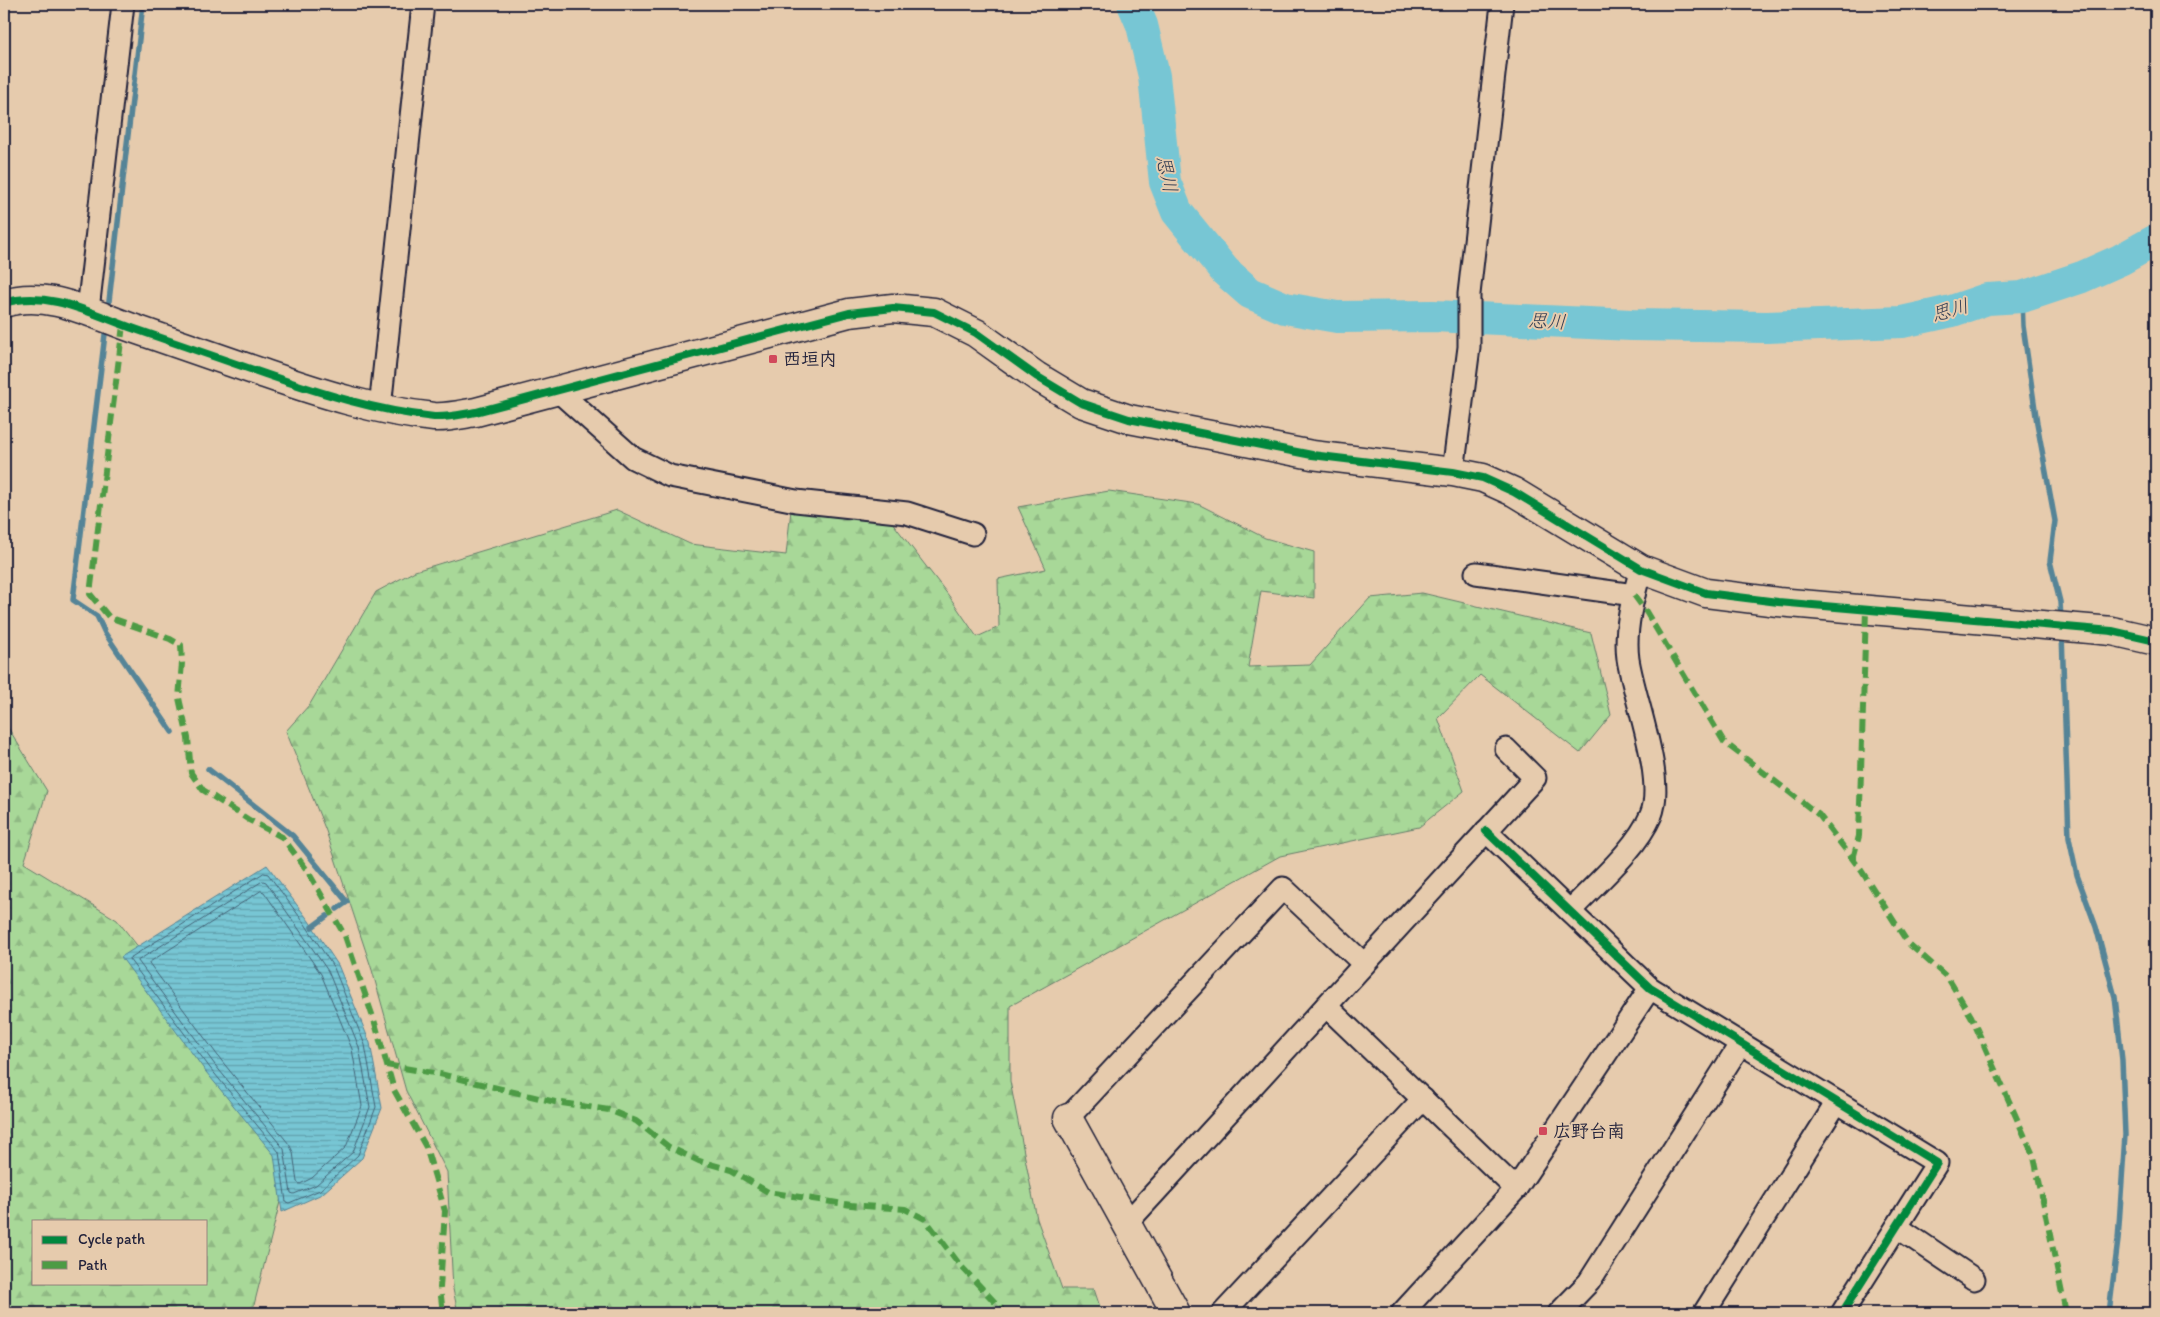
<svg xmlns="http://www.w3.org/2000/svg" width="2160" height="1317" viewBox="0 0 2160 1317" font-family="Itim,'Klee One',sans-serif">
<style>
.forest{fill:url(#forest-firs);stroke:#657d6a;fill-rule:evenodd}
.water{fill:url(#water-rules);stroke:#558497}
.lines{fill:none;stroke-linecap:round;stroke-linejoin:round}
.shore{stroke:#446478;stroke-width:1}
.stream{stroke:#558497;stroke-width:5.5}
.river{stroke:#77c6d4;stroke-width:32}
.street-casing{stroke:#22223b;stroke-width:25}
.secondary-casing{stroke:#22223b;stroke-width:31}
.street{stroke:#e6cbad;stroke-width:21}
.secondary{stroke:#e6cbad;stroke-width:28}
.quiet{stroke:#4d9b45;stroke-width:6;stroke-dasharray:12 6;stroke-linecap:butt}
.cycleway-casing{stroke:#e6cbad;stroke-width:11}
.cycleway{stroke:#00873e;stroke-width:8}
.poi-dot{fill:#d1495b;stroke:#e6cbad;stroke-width:2}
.labels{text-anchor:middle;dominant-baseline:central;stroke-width:4;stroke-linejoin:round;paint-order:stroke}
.poi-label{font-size:18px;font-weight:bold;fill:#22223b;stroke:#e6cbad;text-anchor:start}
.water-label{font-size:19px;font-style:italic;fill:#2f3b52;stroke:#e6cbad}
</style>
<defs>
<pattern id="forest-firs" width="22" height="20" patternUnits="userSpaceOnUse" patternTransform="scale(1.25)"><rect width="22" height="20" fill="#a8d898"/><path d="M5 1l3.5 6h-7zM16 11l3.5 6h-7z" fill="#90b984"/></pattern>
<pattern id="water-rules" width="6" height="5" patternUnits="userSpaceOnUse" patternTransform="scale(1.25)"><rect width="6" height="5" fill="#77c6d4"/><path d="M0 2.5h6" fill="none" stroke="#61a0ad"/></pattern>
</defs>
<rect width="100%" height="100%" fill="#e6cbad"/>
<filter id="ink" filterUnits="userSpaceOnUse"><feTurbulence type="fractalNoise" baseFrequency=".02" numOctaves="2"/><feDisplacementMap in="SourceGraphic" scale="10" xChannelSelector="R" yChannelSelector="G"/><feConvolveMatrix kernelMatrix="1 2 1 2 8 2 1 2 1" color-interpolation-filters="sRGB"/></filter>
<g filter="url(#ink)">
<g class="forest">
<path d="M1109,491L1198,504L1265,538L1314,552V598L1261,591L1248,667L1310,665L1370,598L1422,593L1591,633L1611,715L1580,753L1480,675L1438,718L1464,791L1419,827L1280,856L1010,1006V1081L1037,1219L1062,1289H1094L1102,1313H458L453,1289L447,1172L406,1091L372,970L326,831L286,731L310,704L376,592L415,571L617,510L690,544L786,555L791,510L888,517L949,596L977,637L999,627L998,579L1046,569L1018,507Z"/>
<path d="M4,721L47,791L24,863L117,920L260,1101L287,1174L252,1313H4ZM34,1221H206V1283H34Z"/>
</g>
<path class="water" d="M267,865L309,921L338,965L370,1043L382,1108L362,1158L322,1194L282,1212L274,1155L206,1072L121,957Z"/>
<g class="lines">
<g class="shore">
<path d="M264,873L268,874L305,924L334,968L365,1045L376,1107L358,1155L320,1190L289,1203L286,1202L279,1152L210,1068L129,959Z"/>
<path d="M263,881L266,882L328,971L359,1047L370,1107L353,1152L316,1185L294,1194L291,1193L284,1149L215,1065L138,961Z"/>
<path d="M261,891L264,892L321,974L352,1049L362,1106L346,1147L312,1178L300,1184L297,1182L293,1152L289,1144L221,1060L149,963Z"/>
</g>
<g class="stream">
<path d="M2022,297L2023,326L2037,423L2055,521L2050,561L2060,602L2061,619"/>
<path d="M108,310L143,4"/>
<path d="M106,326L73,600L97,616L105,633L172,732"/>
<path d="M2062,634L2069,838L2077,875L2096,927L2115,997L2122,1060L2125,1135L2118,1240L2109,1313"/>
<path d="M208,769L293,836L347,902L337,909"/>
<path d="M312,927L327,916"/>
</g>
<path class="river" d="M1133,4L1142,25L1154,76L1165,182L1177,212L1225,271L1250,293L1285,308L1337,317L1433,316L1632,325L1767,327L1902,322L1952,311L1987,299L2022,297L2082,277L2120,260L2156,240"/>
<defs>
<g id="street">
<path d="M88,310L123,4"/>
<path d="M558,391L633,458L670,476L796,501L907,513L973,534"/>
<path d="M380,408L423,4"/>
<path d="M1453,472L1469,347V294L1502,4"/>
<path d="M1476,573L1634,595"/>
<path d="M1486,831L1650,988L1937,1163L1842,1313"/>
<path d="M1570,911C1596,883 1636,850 1651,815C1666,779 1634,699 1628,659C1624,629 1633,597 1641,569"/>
<path d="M1326,1006L1516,1189"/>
<path d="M1068,1118L1283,888L1364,964"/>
<path d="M1127,1223L1535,778L1506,749"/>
<path d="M1897,1227L1974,1279"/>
<path d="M1223,1313L1423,1099"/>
<path d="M1402,1313L1516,1189L1650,988"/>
<path d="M1559,1313L1589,1282L1741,1043"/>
<path d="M1704,1313L1837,1102"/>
</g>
<g id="secondary">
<path d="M4,303C49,289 94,315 135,329C179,344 222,359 265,374C320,393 376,411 434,417C447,418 463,414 476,412L849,313L893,308L934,312L976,333L1036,376L1081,403L1129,419L1312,455L1453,472L1483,478L1514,492L1641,569L1706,593L1778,602L2112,631L2156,641"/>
<path d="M1068,1118L1176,1313"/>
</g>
</defs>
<use href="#street" class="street-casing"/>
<use href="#secondary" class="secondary-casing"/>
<use href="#street" class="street"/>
<use href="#secondary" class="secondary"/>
<g class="quiet">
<path d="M123,325L90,594L109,617L170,639L181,645L182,663L179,698L188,738L191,773L203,790L249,820L282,837L307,870L345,936L375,1023L394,1090L426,1147L445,1211L440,1288L443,1313"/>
<path d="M1634,595L1645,610L1724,742L1819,815L1861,870L1908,943L1948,978L1971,1016L2034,1157L2066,1313"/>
<path d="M1853,859L1859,836L1866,610"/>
<path d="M386,1065L440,1074L555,1102L609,1110L636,1121L669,1147L699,1161L731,1170L768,1192L851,1205L905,1209L925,1219L960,1265L1005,1313"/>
</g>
<defs>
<g id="cycleway">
<path d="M4,303C49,289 94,315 135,329C179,344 222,359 265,374C320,393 376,411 434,417C447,418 463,414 476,412L849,313L893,308L934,312L976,333L1036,376L1081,403L1129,419L1312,455L1453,472L1483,478L1514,492L1641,569L1706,593L1778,602L2112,631L2156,641"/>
<path d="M1486,831L1650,988L1937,1163L1842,1313"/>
</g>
</defs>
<use href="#cycleway" class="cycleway-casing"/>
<use href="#cycleway" class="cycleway"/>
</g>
</g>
<g class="poi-dot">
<rect x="768" y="354" width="10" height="10" rx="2.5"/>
<rect x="1538" y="1126" width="10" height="10" rx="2.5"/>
</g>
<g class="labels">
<g class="poi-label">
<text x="783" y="359">西垣内</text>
<text x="1553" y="1131">広野台南</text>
</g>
<g class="water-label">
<text transform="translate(1167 174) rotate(78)">思川</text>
<text transform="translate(1950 310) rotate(-16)">思川</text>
<text transform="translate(1547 321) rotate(3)">思川</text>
</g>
</g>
<rect width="2160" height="1317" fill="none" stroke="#e6cbad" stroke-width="20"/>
<rect x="10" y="10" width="2140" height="1297" fill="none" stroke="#22223b" stroke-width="2" filter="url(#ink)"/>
<rect x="32" y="1220" width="175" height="65" fill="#e6cbad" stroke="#98877f"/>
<rect x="42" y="1236" width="25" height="8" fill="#00873e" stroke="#98877f"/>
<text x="78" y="1244" font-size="15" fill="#22223b">Cycle path</text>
<rect x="42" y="1261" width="25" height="8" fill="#4d9b45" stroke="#98877f"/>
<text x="78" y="1270" font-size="15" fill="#22223b">Path</text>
</svg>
